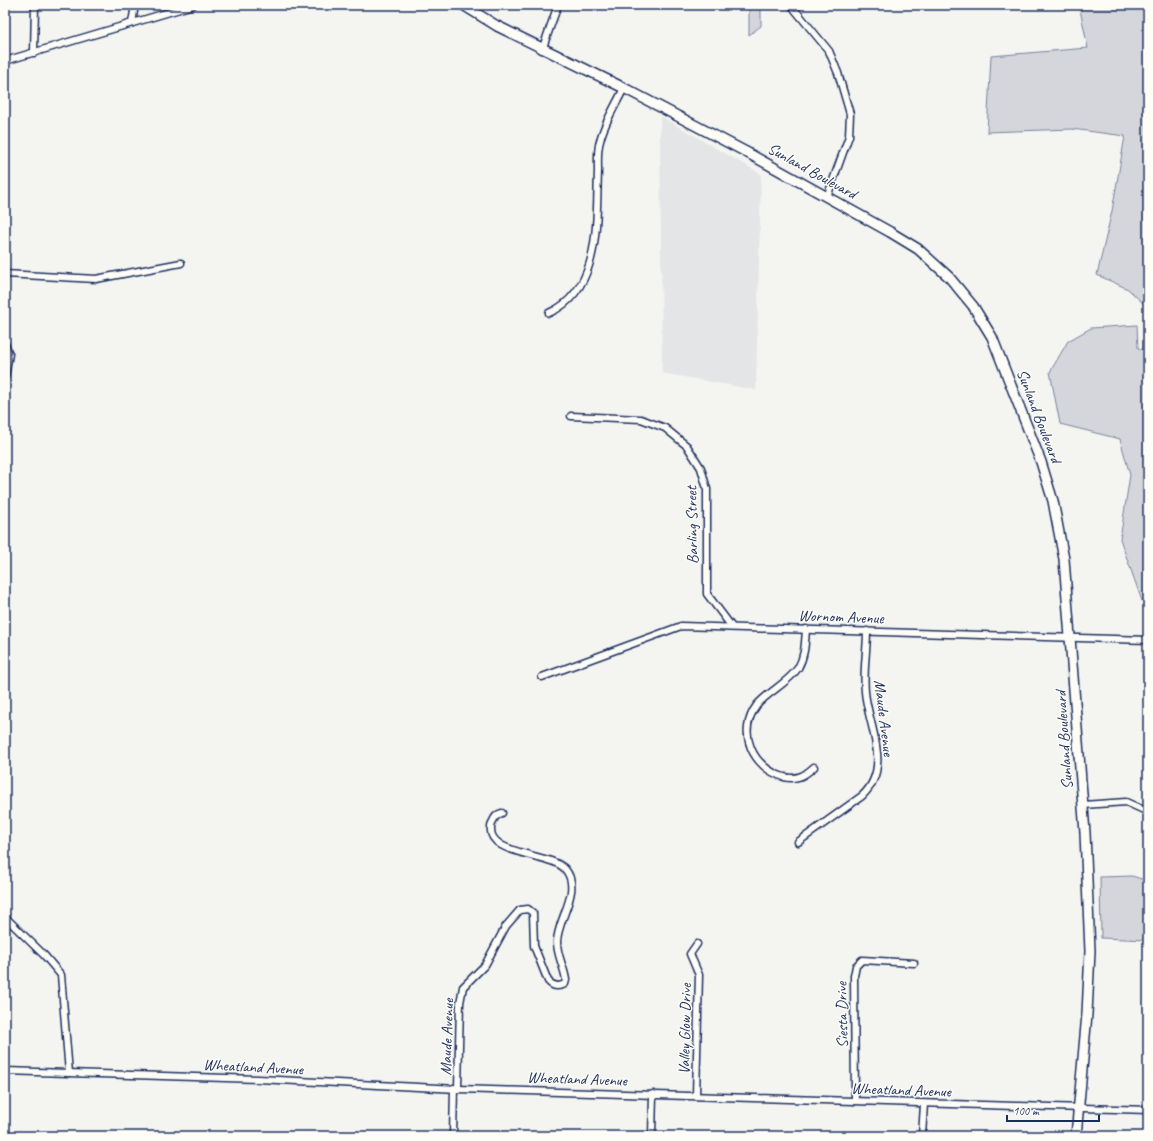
<svg xmlns="http://www.w3.org/2000/svg" width="1153" height="1141" viewBox="0 0 1153 1141" font-family="Caveat,sans-serif">
<style>
.built{fill:#e4e5e6}
.green{fill:#d4d6db;stroke:#78829c}
.lines{fill:none;stroke-linecap:round;stroke-linejoin:round}
.stream{stroke:#717c98;stroke-width:2}
.street-casing{stroke:#1b2f5e;stroke-width:9}
.primary-casing{stroke:#1b2f5e;stroke-width:12}
.street{stroke:#fdfcf7;stroke-width:6}
.primary{stroke:#fdfcf7;stroke-width:9}
.labels{text-anchor:middle;dominant-baseline:central;stroke-width:3;stroke-linejoin:round;paint-order:stroke}
.street-label{font-size:16px;fill:#1b2f5e;stroke:#fdfcf7}
</style>
<rect width="100%" height="100%" fill="#f4f4f1"/>
<filter id="ink" filterUnits="userSpaceOnUse"><feTurbulence type="fractalNoise" baseFrequency=".025" numOctaves="2"/><feDisplacementMap in="SourceGraphic" scale="8" xChannelSelector="R" yChannelSelector="G"/><feConvolveMatrix kernelMatrix="1 2 1 2 8 2 1 2 1" color-interpolation-filters="sRGB"/></filter>
<g filter="url(#ink)">
<path class="built" d="M660,116L761,174L756,390L662,373Z"/>
<g class="green">
<path d="M749,5H761V26L749,35Z"/>
<path d="M1079,5H1148V308L1128,289L1097,275L1112,211L1125,136L1072,129L987,132L991,56L1088,48Z"/>
<path d="M1137,325L1138,348L1148,351V602L1142,601L1120,539L1130,475L1120,439L1060,424L1050,372L1068,341L1091,328Z"/>
<path d="M1132,876L1148,881V940L1101,938L1100,877Z"/>
</g>
<g class="lines">
<path class="stream" d="M495,7V5"/>
<defs>
<g id="street">
<path d="M791,5L829,51L838,73L850,114L849,136L827,197"/>
<path d="M132,23L135,5"/>
<path d="M542,50L558,5"/>
<path d="M34,53L35,5"/>
<path d="M5,61L193,5"/>
<path d="M5,274L96,279L181,263"/>
<path d="M549,313C602,290 596,219 598,171C598,161 597,150 600,141C604,123 616,105 624,88"/>
<path d="M5,344L9,354L5,377"/>
<path d="M571,416L641,419L665,428L687,446L701,468L707,489V594L732,627"/>
<path d="M806,629C805,643 805,656 798,668C788,683 769,691 757,705C736,733 753,768 784,777C797,780 804,776 814,767"/>
<path d="M542,677L681,626L1148,640"/>
<path d="M1083,805L1126,802L1148,812"/>
<path d="M798,842L862,796C893,767 868,726 865,692C863,672 867,650 867,631"/>
<path d="M5,917L44,955L61,975L69,1073"/>
<path d="M5,1071L258,1079L458,1089L1148,1110"/>
<path d="M458,1089L460,1003L463,987L485,965L506,926L520,910L528,909L533,913L534,946L548,981C553,987 559,987 565,984L566,980C564,966 557,956 557,942C557,919 583,890 565,869C550,852 481,856 492,823C494,818 497,814 502,813"/>
<path d="M696,1096L699,975L690,954L697,944"/>
<path d="M855,1101L854,976L856,966L862,960L914,963"/>
<path d="M453,1136L454,1088"/>
<path d="M652,1136L653,1094"/>
<path d="M922,1136L924,1104"/>
</g>
<path id="primary" d="M463,5L497,26L624,88L746,152L890,232L918,249L949,277L973,306L992,337L1041,462L1053,501L1064,559L1085,833L1090,951L1087,1014L1076,1136"/>
</defs>
<use href="#street" class="street-casing"/>
<use href="#primary" class="primary-casing"/>
<use href="#street" class="street"/>
<use href="#primary" class="primary"/>
</g>
</g>
<g class="labels">
<g class="street-label">
<text transform="translate(812 171) rotate(29)">Sunland Boulevard</text>
<text transform="translate(1039 416) rotate(69)">Sunland Boulevard</text>
<text transform="translate(692 525) rotate(-91)">Barling Street</text>
<text transform="translate(841 617) rotate(2)">Wornom Avenue</text>
<text transform="translate(884 718) rotate(83)">Maude Avenue</text>
<text transform="translate(1064 740) rotate(-94)">Sunland Boulevard</text>
<text transform="translate(842 1015) rotate(-91)">Siesta Drive</text>
<text transform="translate(685 1029) rotate(-89)">Valley Glow Drive</text>
<text transform="translate(447 1037) rotate(-88)">Maude Avenue</text>
<text transform="translate(253 1067) rotate(3)">Wheatland Avenue</text>
<text transform="translate(577 1079) rotate(2)">Wheatland Avenue</text>
<text transform="translate(901 1090) rotate(2)">Wheatland Avenue</text>
</g>
</g>
<rect width="1153" height="1141" fill="none" stroke="#fdfcf7" stroke-width="20"/>
<rect x="10" y="10" width="1133" height="1121" fill="none" stroke="#1b2f5e" stroke-width="1.5" filter="url(#ink)"/>
<path d="M1007 1115v6h92v-6" fill="none" stroke="#1b2f5e" stroke-width="2"/>
<text x="1013" y="1115" font-size="12" fill="#1b2f5e" stroke="#fdfcf7" stroke-width="3" paint-order="stroke">100 m</text>
</svg>
